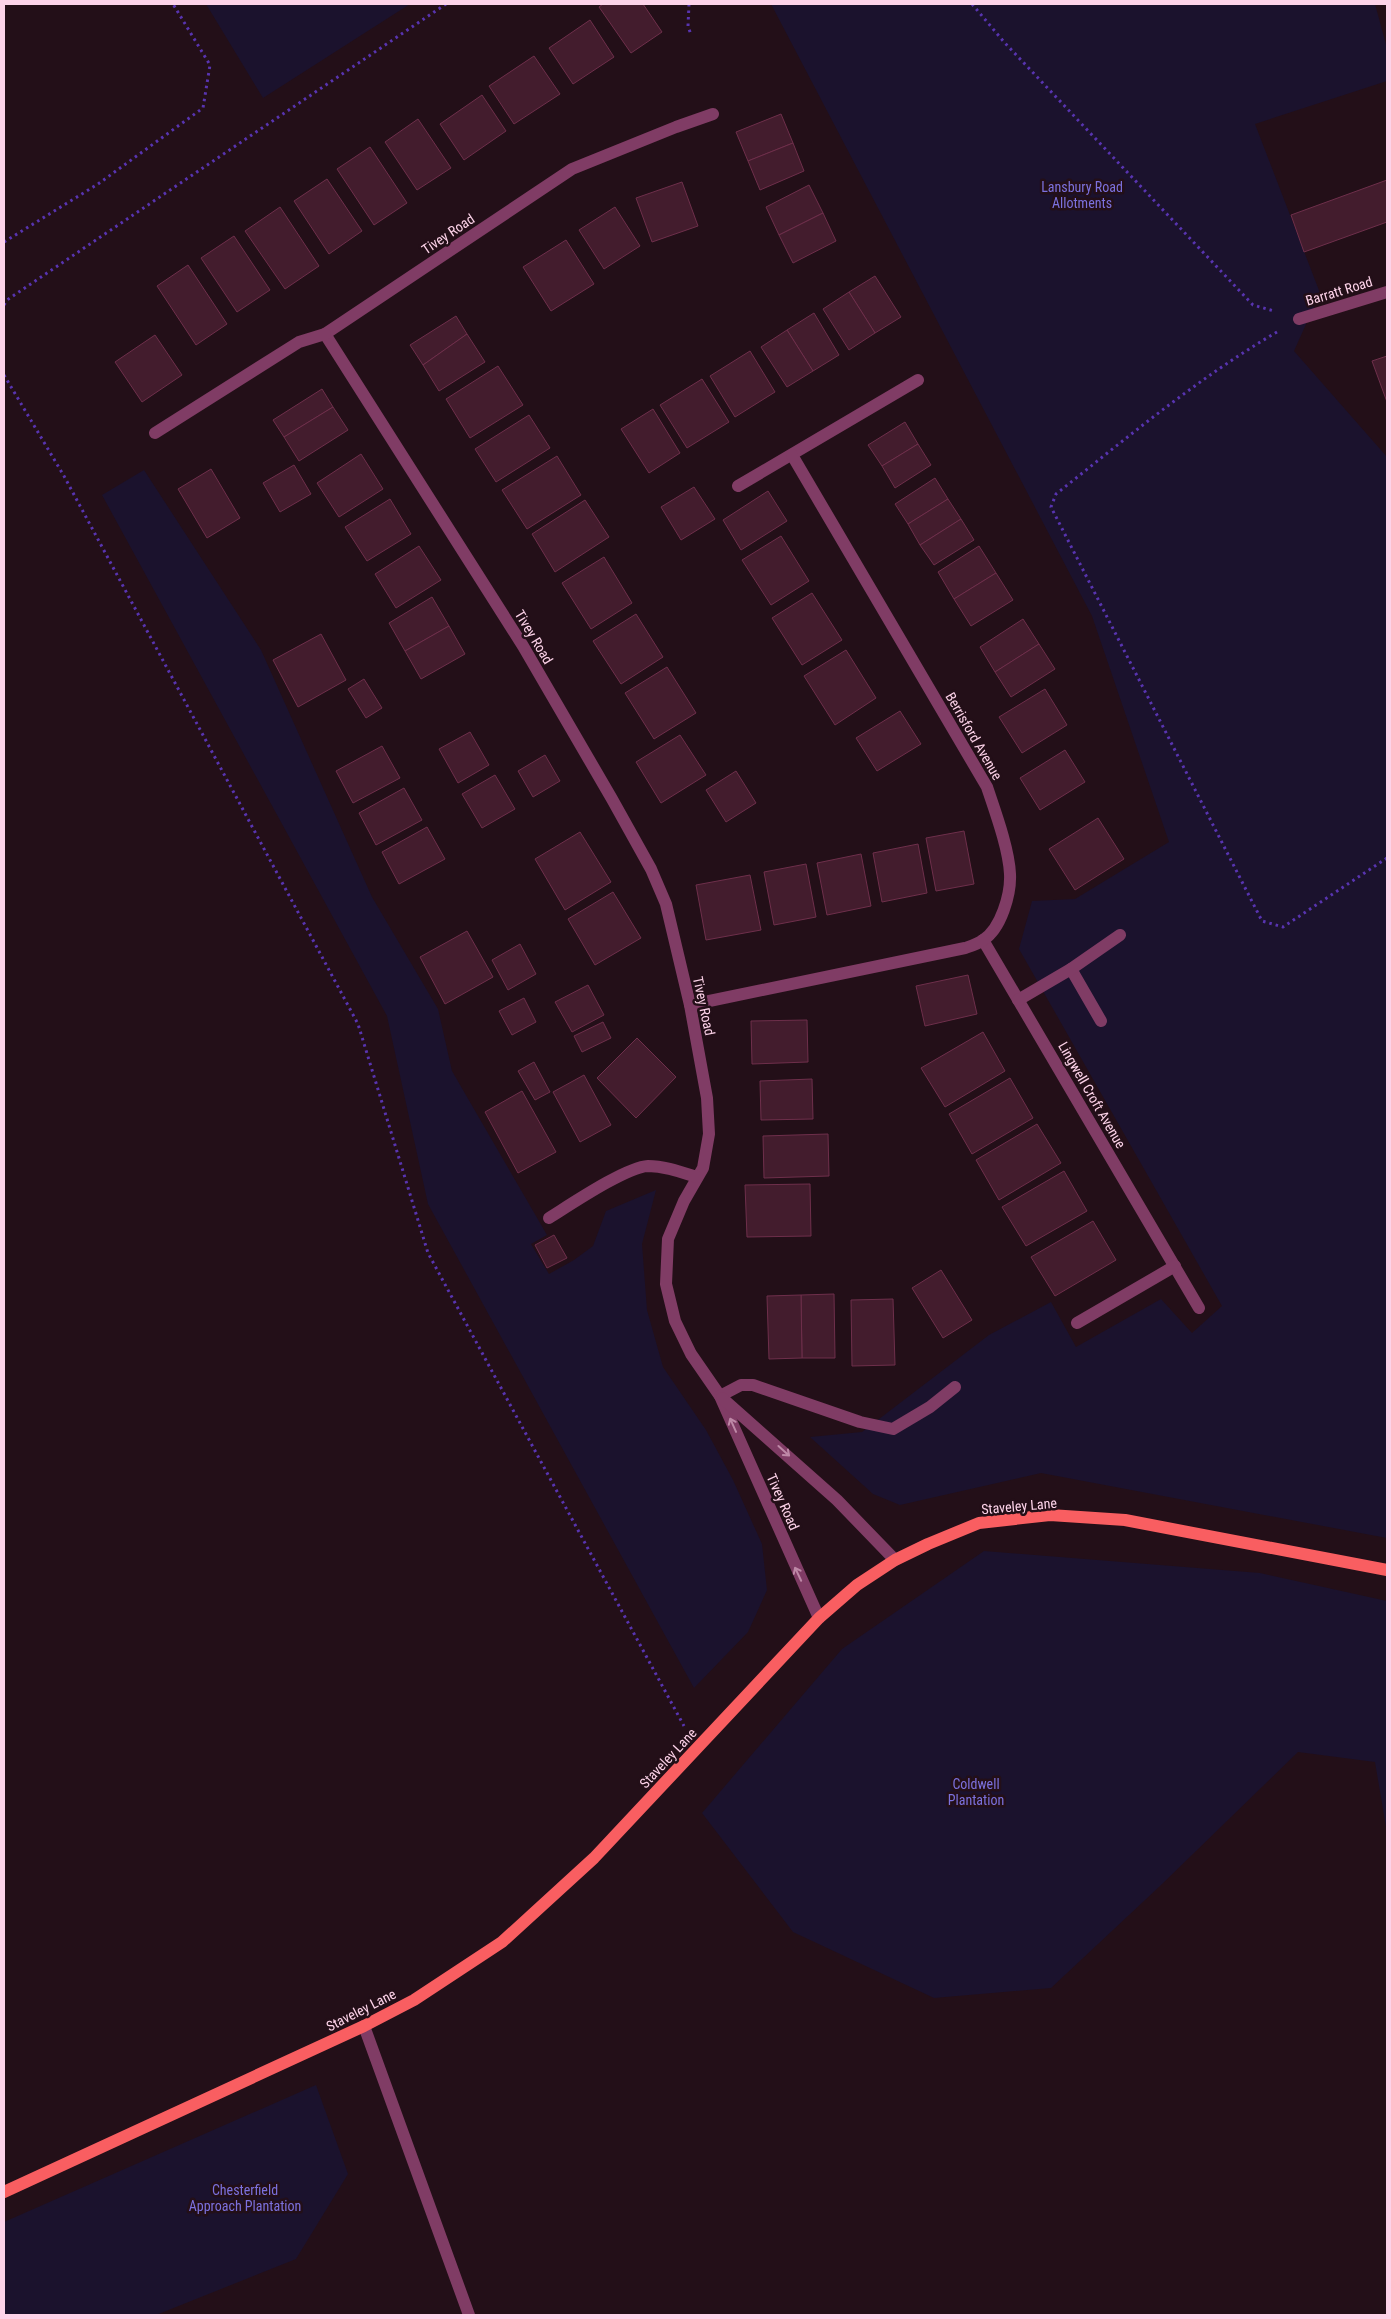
<svg xmlns="http://www.w3.org/2000/svg" width="1391" height="2319" viewBox="0 0 1391 2319" font-family="'Roboto Condensed',sans-serif">
<style>
.green{fill:#1b122d}
.building{fill:#431c2d;stroke:#6e2f4b}
.lines{fill:none;stroke-linecap:round;stroke-linejoin:round}
.path{stroke:#5834b0;stroke-width:3;stroke-dasharray:2.5 4;stroke-linecap:butt}
.minor{stroke:#803c65;stroke-width:12}
.major{stroke:#f95e61;stroke-width:12}
.oneway{stroke:#be88a7}
.labels{text-anchor:middle;dominant-baseline:central;stroke-width:5;stroke-linejoin:round;paint-order:stroke}
.park-label{font-size:14px;fill:#7c71de;stroke:#230f18}
.street-label{font-size:14px;fill:#fdd3e9;stroke:#230f18}
</style>
<rect width="100%" height="100%" fill="#230f18"/>
<g class="green">
<path d="M206,4H410L263,98Z"/>
<path d="M771,4H1375L1387,48V81L1255,124L1320,293L1294,351L1387,457V1538L1041,1473L900,1505L873,1494L810,1437L862,1432L989,1335L1051,1302L1076,1347L1161,1299L1192,1333L1222,1306L1019,949L1032,901L1075,899L1169,842L1092,616Z"/>
<path d="M144,470L261,650L372,897L438,1009L452,1071L547,1235L531,1244L549,1274L574,1260L593,1246L606,1211L656,1190L642,1244L647,1310L663,1367L706,1430L733,1480L762,1544L767,1590L748,1632L694,1688L428,1204L387,1016L102,495Z"/>
<path d="M984,1551L1260,1573L1387,1601V1833L1375,1762L1298,1752L1160,1886L1051,1988L934,1998L793,1932L702,1813L842,1649Z"/>
<path d="M316,2085L348,2174L296,2259L156,2315H4V2222Z"/>
</g>
<g class="building">
<path d="M603,4H643L662,32L631,53L599,7Z"/>
<path d="M590,20L614,57L573,84L549,48Z"/>
<path d="M534,56L560,94L514,124L489,86Z"/>
<path d="M482,95L506,131L464,160L440,124Z"/>
<path d="M781,114L793,143L748,161L736,132Z"/>
<path d="M418,119L451,168L417,190L385,142Z"/>
<path d="M793,143L804,171L760,190L748,161Z"/>
<path d="M370,147L407,203L374,225L337,169Z"/>
<path d="M327,179L362,231L329,254L294,201Z"/>
<path d="M1387,180V222L1304,252L1291,215Z"/>
<path d="M682,182L698,226L652,242L636,198Z"/>
<path d="M809,185L823,213L779,235L766,207Z"/>
<path d="M280,207L319,266L285,289L245,231Z"/>
<path d="M615,207L640,246L604,269L579,230Z"/>
<path d="M823,213L836,241L793,263L779,235Z"/>
<path d="M234,236L270,290L237,312L201,258Z"/>
<path d="M566,240L594,284L551,311L523,267Z"/>
<path d="M188,265L227,324L196,345L157,286Z"/>
<path d="M875,276L901,317L875,333L849,292Z"/>
<path d="M849,292L875,333L849,350L823,309Z"/>
<path d="M814,313L839,355L813,371L787,330Z"/>
<path d="M456,316L467,334L423,365L410,345Z"/>
<path d="M787,330L813,371L787,387L761,347Z"/>
<path d="M467,334L485,362L439,391L423,365Z"/>
<path d="M155,335L182,375L142,402L115,362Z"/>
<path d="M750,351L775,392L735,417L710,376Z"/>
<path d="M1387,356V402L1372,361Z"/>
<path d="M498,366L523,405L470,438L446,399Z"/>
<path d="M702,379L729,422L687,448L660,405Z"/>
<path d="M322,389L333,407L284,437L273,420Z"/>
<path d="M333,407L348,430L299,461L284,437Z"/>
<path d="M653,409L680,453L649,473L621,429Z"/>
<path d="M529,415L550,448L496,482L475,449Z"/>
<path d="M905,422L918,444L882,466L868,445Z"/>
<path d="M918,444L931,465L895,488L882,466Z"/>
<path d="M361,454L383,489L339,517L317,483Z"/>
<path d="M557,456L581,495L527,529L502,490Z"/>
<path d="M294,465L311,494L280,512L263,483Z"/>
<path d="M211,469L240,518L207,538L178,489Z"/>
<path d="M935,478L948,499L908,524L895,504Z"/>
<path d="M694,487L715,519L681,540L661,507Z"/>
<path d="M768,491L787,521L741,550L723,520Z"/>
<path d="M390,499L411,534L367,561L345,527Z"/>
<path d="M948,499L961,519L920,545L908,524Z"/>
<path d="M585,500L609,537L555,572L532,534Z"/>
<path d="M961,519L974,540L934,565L920,545Z"/>
<path d="M781,536L809,581L771,605L742,560Z"/>
<path d="M419,546L441,580L396,608L375,574Z"/>
<path d="M979,546L996,573L954,599L938,572Z"/>
<path d="M604,557L632,603L591,629L562,583Z"/>
<path d="M996,573L1013,600L971,626L954,599Z"/>
<path d="M812,593L842,640L802,665L772,618Z"/>
<path d="M432,597L449,626L405,651L389,623Z"/>
<path d="M636,614L663,657L621,684L593,641Z"/>
<path d="M1023,619L1039,644L995,672L980,647Z"/>
<path d="M449,626L465,654L421,679L405,651Z"/>
<path d="M321,634L346,680L298,707L273,660Z"/>
<path d="M1039,644L1055,669L1011,697L995,672Z"/>
<path d="M846,650L876,698L835,725L804,676Z"/>
<path d="M667,667L696,713L654,739L625,693Z"/>
<path d="M364,679L382,708L366,718L348,689Z"/>
<path d="M1045,689L1067,725L1022,753L999,717Z"/>
<path d="M900,711L921,744L877,771L856,738Z"/>
<path d="M470,732L489,765L458,783L439,749Z"/>
<path d="M680,735L706,775L661,803L636,762Z"/>
<path d="M382,746L400,778L353,803L336,771Z"/>
<path d="M1065,750L1085,782L1040,810L1020,778Z"/>
<path d="M545,755L560,781L533,797L518,771Z"/>
<path d="M736,771L756,803L726,822L706,790Z"/>
<path d="M495,775L515,809L482,828L462,794Z"/>
<path d="M404,788L422,820L376,845L359,813Z"/>
<path d="M1098,818L1124,859L1075,890L1049,849Z"/>
<path d="M427,827L445,859L399,884L382,852Z"/>
<path d="M964,831L974,884L936,891L926,838Z"/>
<path d="M580,832L611,882L565,910L535,859Z"/>
<path d="M918,844L927,893L882,902L873,853Z"/>
<path d="M861,854L871,906L827,915L817,863Z"/>
<path d="M806,864L816,917L774,925L764,872Z"/>
<path d="M750,875L761,930L706,940L696,885Z"/>
<path d="M613,892L641,938L595,965L568,919Z"/>
<path d="M467,931L493,977L445,1004L420,957Z"/>
<path d="M520,944L536,974L508,990L492,960Z"/>
<path d="M968,975L977,1014L925,1026L916,986Z"/>
<path d="M588,985L604,1015L572,1032L555,1002Z"/>
<path d="M524,998L536,1022L512,1035L499,1011Z"/>
<path d="M807,1020L808,1062L752,1064L751,1021Z"/>
<path d="M603,1022L611,1038L582,1052L574,1036Z"/>
<path d="M983,1032L1005,1071L945,1107L921,1068Z"/>
<path d="M637,1038L676,1077L636,1118L597,1078Z"/>
<path d="M534,1062L550,1092L535,1100L518,1071Z"/>
<path d="M584,1075L611,1125L580,1142L553,1092Z"/>
<path d="M1010,1078L1033,1118L972,1154L949,1114Z"/>
<path d="M812,1079L813,1119L761,1120L760,1081Z"/>
<path d="M522,1091L556,1152L518,1173L485,1112Z"/>
<path d="M1037,1124L1061,1163L999,1200L976,1160Z"/>
<path d="M828,1134L829,1176L764,1178L763,1136Z"/>
<path d="M1064,1171L1087,1211L1026,1246L1002,1207Z"/>
<path d="M810,1184L811,1236L747,1237L745,1185Z"/>
<path d="M1093,1221L1116,1260L1055,1296L1031,1257Z"/>
<path d="M554,1235L567,1258L547,1268L535,1245Z"/>
<path d="M941,1270L972,1320L943,1338L912,1288Z"/>
<path d="M834,1294L835,1358H802L801,1295Z"/>
<path d="M801,1295L802,1358L769,1359L767,1296Z"/>
<path d="M893,1299L895,1365L852,1366L851,1300Z"/>
</g>
<g class="lines">
<g class="path">
<path d="M689,4L688,26L691,35"/>
<path d="M972,4L1004,42L1253,305L1274,311"/>
<path d="M4,242L98,184L203,108L210,65L173,4"/>
<path d="M4,305L7,300L446,4"/>
<path d="M1277,332C1198,378 1128,437 1056,494L1051,507L1262,921L1283,927L1387,858"/>
<path d="M4,375L64,476L358,1024L428,1253L684,1726"/>
</g>
<g class="minor">
<path d="M713,114L676,127L572,169L325,334L523,646L612,799L651,869L666,904L690,1005L707,1098L709,1134L703,1168L684,1201L668,1239L666,1284L675,1321L691,1354L720,1396L819,1618"/>
<path d="M1299,319L1387,292"/>
<path d="M155,433L299,342L325,334"/>
<path d="M738,486L918,380"/>
<path d="M983,940L1199,1308"/>
<path d="M1071,969L1101,1021"/>
<path d="M1018,1000L1071,969L1120,935"/>
<path d="M690,1005L965,948C971,946 978,944 983,940C1001,929 1011,894 1010,874C1009,849 995,811 987,787L792,455"/>
<path d="M549,1218C570,1205 626,1167 648,1166C665,1166 681,1172 697,1177"/>
<path d="M1077,1323L1175,1266"/>
<path d="M720,1396L741,1385H753L860,1422L893,1429L930,1407L955,1387"/>
<path d="M722,1398L837,1500L895,1560"/>
<path d="M364,2026L469,2315"/>
</g>
<path class="major" d="M4,2192L364,2026L414,2000L502,1942L594,1858L819,1618L857,1585L895,1560L928,1544L979,1523L1050,1515L1125,1520L1387,1570"/>
</g>
<defs><path id="oneway-shaft" d="M-6 0H5M1.5-3L5.5 0L1.5 3" fill="none" stroke-width="1.6" stroke-linecap="round" stroke-linejoin="round" transform="scale(1.25)"/></defs>
<g class="oneway">
<use href="#oneway-shaft" transform="translate(733 1425) rotate(-114)"/>
<use href="#oneway-shaft" transform="translate(784 1451) rotate(42)"/>
<use href="#oneway-shaft" transform="translate(798 1574) rotate(-115)"/>
</g>
<g class="labels">
<g class="park-label">
<text x="1082" y="187">Lansbury Road<tspan x="1082" dy="16">Allotments</tspan></text>
<text x="976" y="1784">Coldwell<tspan x="976" dy="16">Plantation</tspan></text>
<text x="245" y="2190">Chesterfield<tspan x="245" dy="16">Approach Plantation</tspan></text>
</g>
<g class="street-label">
<text transform="translate(448 234) rotate(-34)">Tivey Road</text>
<text transform="translate(1339 291) rotate(-17)">Barratt Road</text>
<text transform="translate(534 637) rotate(59)">Tivey Road</text>
<text transform="translate(974 736) rotate(60)">Berrisford Avenue</text>
<text transform="translate(704 1006) rotate(78)">Tivey Road</text>
<text transform="translate(1092 1095) rotate(60)">Lingwell Croft Avenue</text>
<text transform="translate(783 1502) rotate(66)">Tivey Road</text>
<text transform="translate(1019 1506) rotate(-5)">Staveley Lane</text>
<text transform="translate(668 1758) rotate(-47)">Staveley Lane</text>
<text transform="translate(361 2010) rotate(-27)">Staveley Lane</text>
</g>
</g>
<rect width="1391" height="2319" fill="none" stroke="#fdd3e9" stroke-width="10"/>
</svg>
